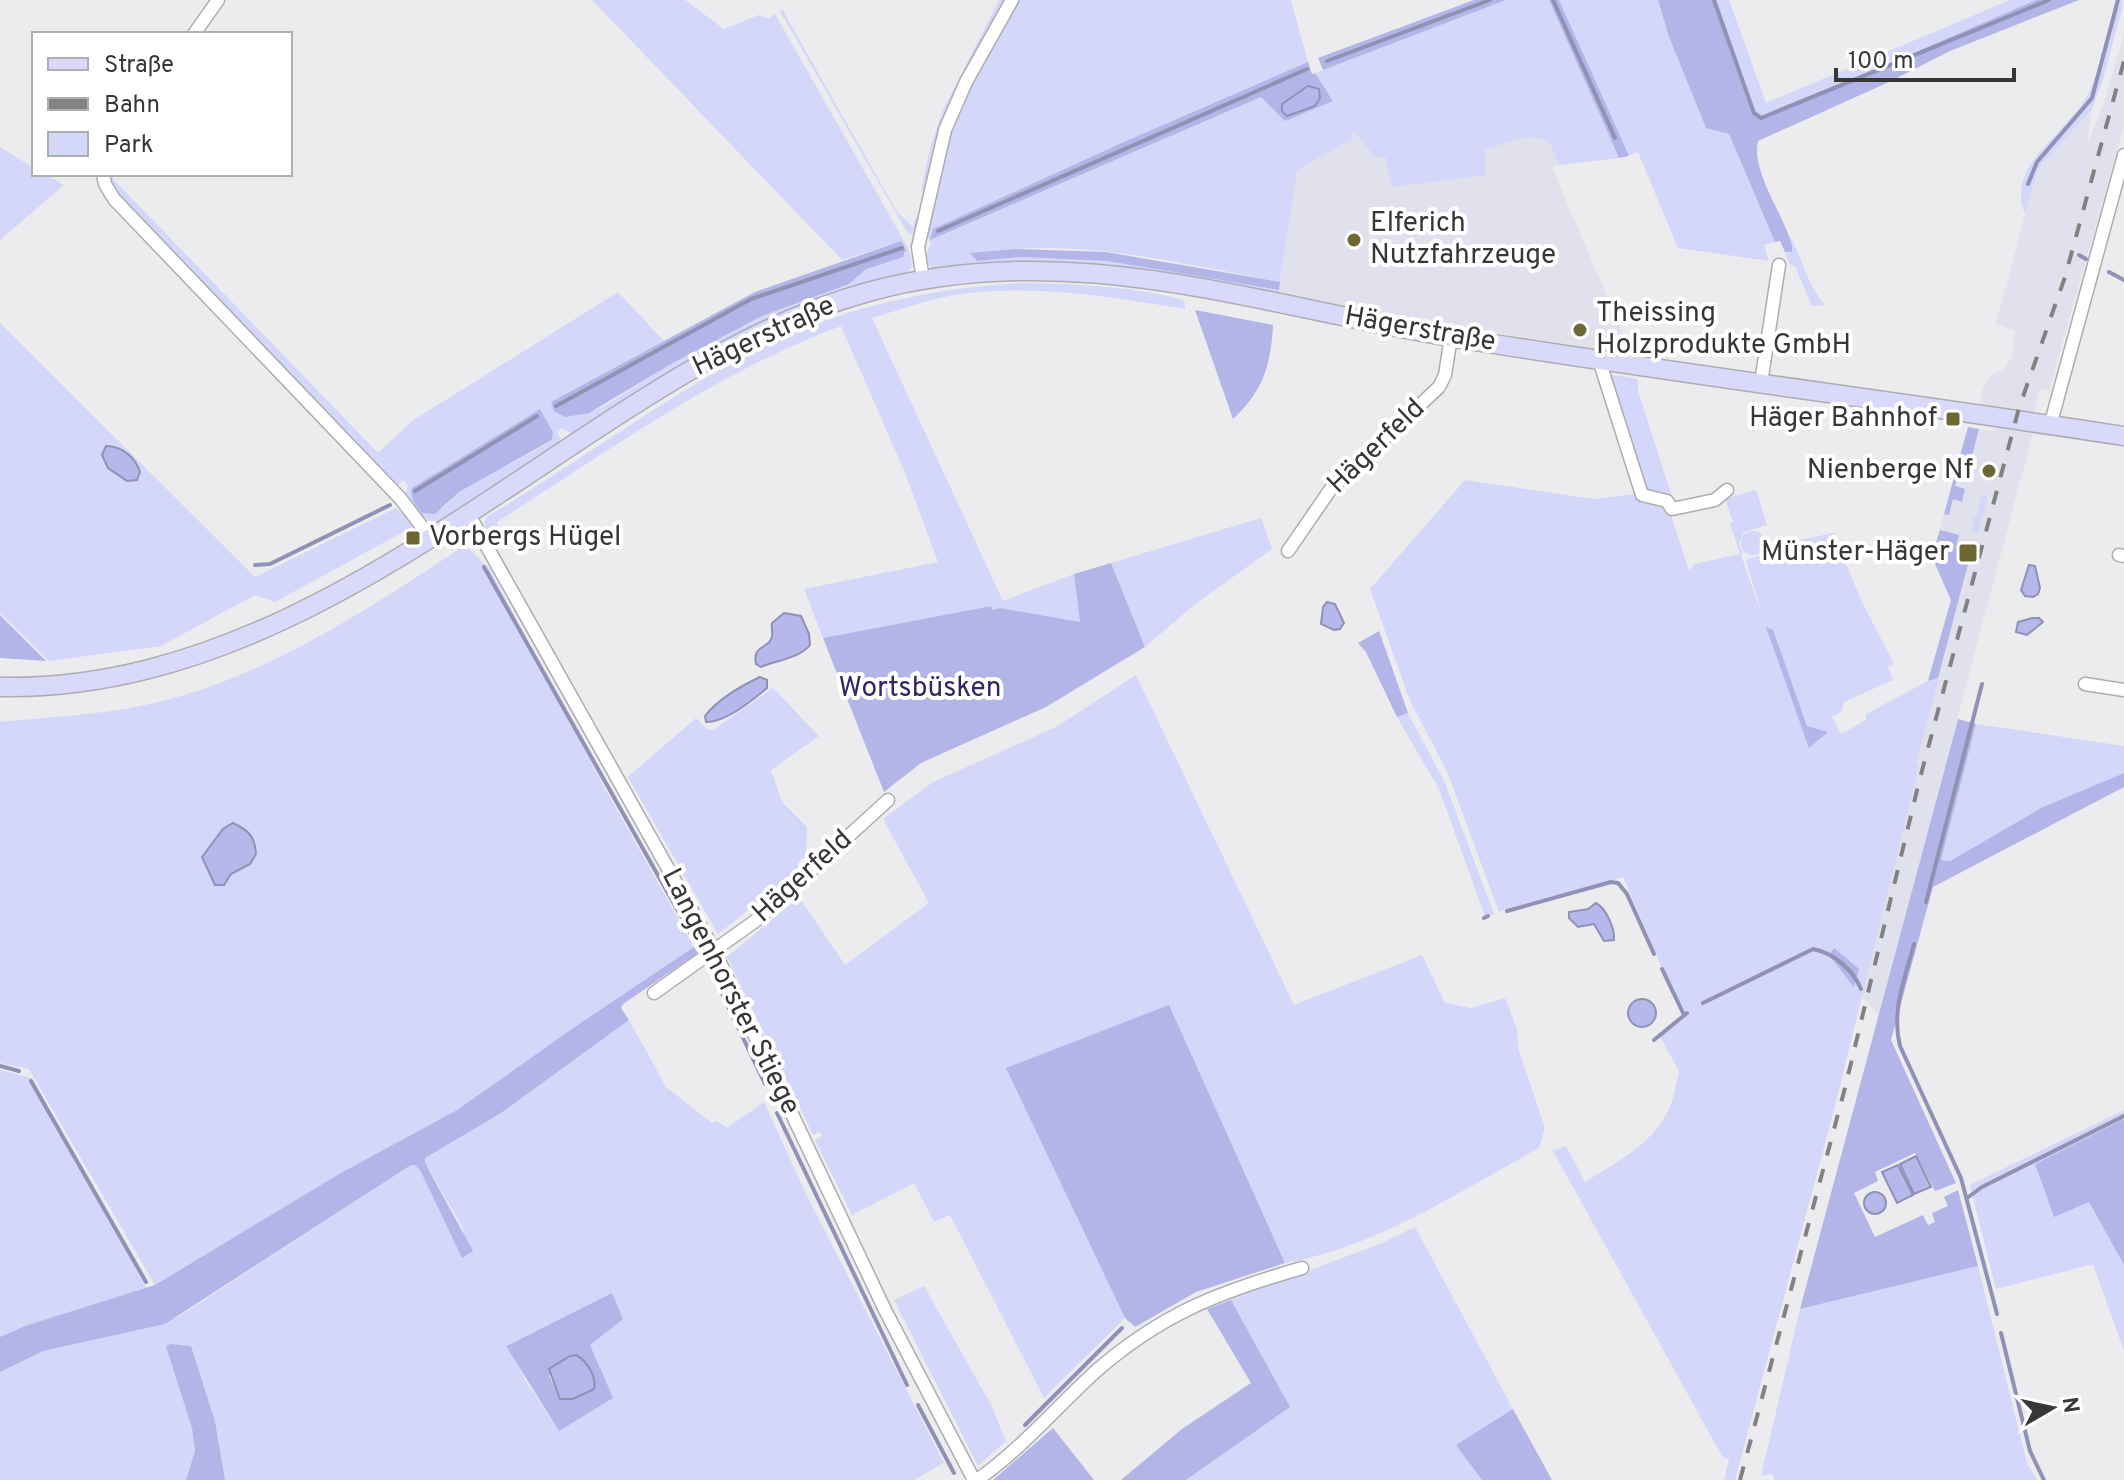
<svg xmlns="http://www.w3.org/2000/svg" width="2124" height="1480" viewBox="0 0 2124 1480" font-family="Overpass,sans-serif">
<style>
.built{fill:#e0e1ec}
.green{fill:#d4d6fa;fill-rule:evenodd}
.forest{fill:#b3b4e7;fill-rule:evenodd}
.water{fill:#b6b8eb;stroke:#9091b5;stroke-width:2}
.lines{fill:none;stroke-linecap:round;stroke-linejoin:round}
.stream{stroke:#9091b5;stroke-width:4}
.minor-casing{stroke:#adadb0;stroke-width:15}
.secondary-casing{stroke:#adadb0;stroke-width:21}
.minor{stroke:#fff;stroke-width:12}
.secondary{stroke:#dad9fc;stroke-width:18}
.rail{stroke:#828283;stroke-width:4;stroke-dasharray:14 14;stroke-linecap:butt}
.poi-dot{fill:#6c6733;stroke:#fff;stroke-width:3}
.labels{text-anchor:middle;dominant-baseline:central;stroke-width:8;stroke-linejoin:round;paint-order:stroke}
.poi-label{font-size:28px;fill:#373738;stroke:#fff;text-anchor:start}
.street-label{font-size:28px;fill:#373738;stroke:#fff}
.park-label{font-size:28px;fill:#2e2965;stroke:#fff}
</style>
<rect width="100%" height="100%" fill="#ececef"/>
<g class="built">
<path d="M2124,34V126L2049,391L2040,389L2034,413L2038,414L1879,1015L1854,987L1936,679L1928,681L1951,600L1932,557L1968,427L1995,431L2001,410L1980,406L1983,389L1990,376L2005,368L2012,357L2015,330L1996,324L2037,169L2092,109L2087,143L2102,109Z"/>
<path d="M1354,131L1376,157L1385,155L1393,186L1485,175V150L1487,147L1528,137L1549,140L1559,165L1552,167L1632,355L1278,297L1297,169L1352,139L1351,133Z"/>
</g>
<g class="green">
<path d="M592,0H685L724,29L759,15L769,19L775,14L908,248C911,257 915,266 907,273C774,305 686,362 572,434L561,428L557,432L561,439L556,445L439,522C422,523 415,508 405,496L408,485L403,480L397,487L112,191L108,174H112L114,180L378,453L412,421L618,292L664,341L551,402L565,417L601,408L673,363L762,316L849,284L866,269L906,254L901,241L842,260ZM540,409L553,432L552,441L459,492L442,509L412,499V488Z"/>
<path d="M999,0H1007L926,189L921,191L930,148L943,110Z"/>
<path d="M1016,0H1291L1308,62L1126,141L934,229L930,240L1261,97L1333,101L1315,73L1506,0H1549L1619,158L1559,165L1549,140L1528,137L1485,149V175L1392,187L1385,156L1376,158L1354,131L1352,133V139L1297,170L1280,282C1180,263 1073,236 971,254L977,261L1022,257L1107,261L1279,290L1278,295C1199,281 1120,263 1039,262C1003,261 969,268 934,269L927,264V252L931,244L927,235L941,157L958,108Z"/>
<path d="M1559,0H1658L1669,37L1706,128L1729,134L1775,242L1764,245L1769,261L1678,248L1638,152L1628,156Z"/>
<path d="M1714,0H1729L1766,103L2010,0H2036L1762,119L1755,117Z"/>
<path d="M2115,0H2123L2122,9L2103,80L2092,109L2038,169L2025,214C2003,163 2074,130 2090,90C2102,62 2110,30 2115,0Z"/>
<path d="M782,9L897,212L913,227L916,216L918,229L915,234H909L903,225L780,11Z"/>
<path d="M0,147L34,168V174H45L64,185L0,240Z"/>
<path d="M1789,235C1803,258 1806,284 1825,305L1812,306L1795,266L1790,265L1785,252L1789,253L1792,245Z"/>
<path d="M1024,283C1076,284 1133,286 1183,300L1186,309C1110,297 1032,283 955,295C927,300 899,310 872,318L1003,601L1074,574L1080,622L1000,608L992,610L990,606L823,638L804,589L938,562L905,473L841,326C717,372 609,451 497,522L499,532L488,537L484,522L488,516C569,468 645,412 726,366C816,314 920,288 1024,283Z"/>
<path d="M0,323L255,577L396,508L416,525L275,602L255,595L161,646L49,661L0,613Z"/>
<path d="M1606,374L1638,379V391L1672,497L1644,493Z"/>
<path d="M1465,480L1594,499L1637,494L1658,503L1670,512L1689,571L1694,564L1740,554L1730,523L1733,522L1725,499L1756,490L1767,525L1744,532L1739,544L1743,554L1741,555L1763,618L1746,560L1796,544L1795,541L1833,533L1862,602L1894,664L1888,667L1893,680L1844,702L1842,711L1832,717L1841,734L1866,720V714L1928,681L1939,678L1916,763L1919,765L1833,1114L1735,1480H1724L1729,1460L1722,1456L1553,1151L1566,1146L1585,1182C1614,1164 1651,1145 1667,1113C1674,1101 1676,1084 1679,1071L1659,1035L1683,1017L1623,877L1499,912L1447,771L1410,701L1370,589ZM1769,627L1770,632L1773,631L1807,726L1810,748L1767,628Z"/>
<path d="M1982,494L1988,495L1978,534L1972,532L1974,522L1971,521L1972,517L1976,518Z"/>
<path d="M1261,518L1272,549L1194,605L1145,647L1111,563Z"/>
<circle cx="1753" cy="543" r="12"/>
<path d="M465,545L489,568L607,792L694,947L579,1024L457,1110L339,1174L155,1285L29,1069L0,1063V722C48,717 98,715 145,705C259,682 369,609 465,545Z"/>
<path d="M1136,675L1294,1005L1422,955L1445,1003L1471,1008L1505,998L1517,1029L1519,1051L1545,1128L1539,1148C1458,1192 1377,1247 1285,1263L1169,1006L1007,1069L1125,1318L1044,1398L950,1215L934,1222L914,1183L852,1215L815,1140L822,1136L819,1132L813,1135L727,957L799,897L845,965L929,903L883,819L933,782L1056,727Z"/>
<path d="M773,688L819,736L771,770L782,802L807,827L806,855L797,863L800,869L718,934L628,777L696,718L707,729L713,730Z"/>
<path d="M1408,713L1445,783L1494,914L1485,916L1439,789L1397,717Z"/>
<path d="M1976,724L2124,746V773L2043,807L1950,861L1940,860Z"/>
<path d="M629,1020L666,1087L712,1123L717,1121L727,1128L764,1102L806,1194L944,1463L914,1480H225L215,1421L191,1346L192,1428L195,1451L186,1480H0V1372C51,1334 122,1340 178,1317L411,1165L415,1164L420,1170L462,1257L463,1228L425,1163V1158L501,1113ZM612,1293L590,1345L559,1431L527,1383L507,1345Z"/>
<path d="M0,1070L32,1078L147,1289L25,1326L0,1337Z"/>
<path d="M2124,1110V1119L2035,1164L2054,1216L2089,1202L2124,1265V1351L2093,1264L1996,1289L1970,1185Z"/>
<path d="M1415,1227L1513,1409L1457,1445L1482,1480H1186L1290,1407L1231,1300L1382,1243Z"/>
<path d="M1978,1266L2027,1463L2037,1480H1774L1773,1474L1761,1476L1800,1309Z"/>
<path d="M924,1286L991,1405L1006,1441L978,1466L894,1300Z"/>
</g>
<g class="forest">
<path d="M1474,0H1506L1323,70L1318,58Z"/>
<path d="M1549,0H1559L1629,156L1619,158Z"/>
<path d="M1658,0H1714L1755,117L1762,119L2036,0H2079L1950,51L1889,82L1758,141C1751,172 1784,215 1792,245V252H1785L1780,241L1775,242L1729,134L1706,128L1669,37Z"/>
<path d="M1308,62L1312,74L1315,73L1333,101L1285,121L1261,97L930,240L933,229L1126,141ZM1308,86L1315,106L1287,116L1289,99Z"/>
<path d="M901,241L906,250L903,257L866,269L849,284L762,316L673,363L589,413L565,417L554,411L551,402L755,292Z"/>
<path d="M1014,249L1106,252L1280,282L1279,290L1107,261L1022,257L977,261L970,253Z"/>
<path d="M1195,310L1273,325C1271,365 1263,391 1233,419Z"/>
<path d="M540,409L553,432L552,440L459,492L435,514L422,513C415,505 410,499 412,488Z"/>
<path d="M1968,427L1979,429L1970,463L1962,462L1955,486L1965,489L1962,502L1953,499L1949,515L1944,514Z"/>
<path d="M1940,530L1959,535L1957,545L1972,549L1938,678L1928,681L1951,600L1932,557Z"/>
<path d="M1111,563L1145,647L1046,707L921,763L884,792L823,638L991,606L992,610L1000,608L1080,622L1074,574Z"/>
<path d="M0,615L46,661L0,658Z"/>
<path d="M1766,627L1773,630L1807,726L1828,732L1809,748Z"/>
<path d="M1379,631L1408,713L1397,717L1366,652L1358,643Z"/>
<path d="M1958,719L1976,724L1941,860L1950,861L2043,807L2124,773V787L1933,887L1891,1040L1956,1183L1935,1191L1915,1153L1875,1172L1878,1181L1854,1193L1875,1237L1923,1215L1928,1225L1935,1222L1932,1213L1948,1206L1944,1197L1958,1190L1978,1266L1800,1309Z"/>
<path d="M694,947L698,953L623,1004L621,1008L629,1020L501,1113L425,1158V1163L473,1251L462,1258L420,1170L415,1165H411L165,1324L43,1351L0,1372V1337L25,1326L155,1285L339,1174L457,1110L579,1024Z"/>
<path d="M1834,948L1859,969L1854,987L1829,955Z"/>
<path d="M1169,1005L1285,1263L1196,1292L1135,1327L1125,1318L1006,1068Z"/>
<path d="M2124,1119V1265L2089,1202L2054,1217L2035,1164Z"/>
<path d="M612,1293L623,1319L590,1345L613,1398L559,1431L506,1346ZM549,1375L595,1383L594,1389C585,1395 571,1402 560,1399Z"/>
<path d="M1231,1300L1290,1407L1186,1480H1121L1182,1429L1251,1383L1207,1309Z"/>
<path d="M171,1344L191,1346L215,1421L225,1480H186L195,1451L192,1428L166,1346Z"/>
<path d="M1513,1409L1552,1480H1482L1456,1445Z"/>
<path d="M1053,1428L1094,1480H993Z"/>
</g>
<g class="water">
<path d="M1308,86L1319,89L1320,98L1315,106L1287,116L1282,111V104Z"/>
<path d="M106,446C122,446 135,457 140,472L137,480L127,481L108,468L102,455Z"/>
<path d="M2029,565L2035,566L2040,588L2038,594L2033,597L2025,596L2021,590Z"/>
<path d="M1327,602L1335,604L1344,623L1340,629L1334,630L1321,624L1323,607Z"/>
<path d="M784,613L801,616L809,634L810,645C800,658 777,660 761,667L756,664C752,643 770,650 772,636C773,632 771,627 772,623Z"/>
<path d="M2032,618H2039L2043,622L2027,635L2016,632L2018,622Z"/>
<path d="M760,677L767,680V688C753,700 725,723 706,722L705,716C718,699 741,686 760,677Z"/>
<path d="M233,823C248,830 255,836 256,854L250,864L231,874L224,885H215L202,857L223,829Z"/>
<path d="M1596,903C1606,908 1615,929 1614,940L1604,941L1594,924L1578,927L1569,918V912L1588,909Z"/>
<circle cx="1642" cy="1013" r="14"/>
<path d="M1916,1156L1931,1187L1914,1194L1900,1164Z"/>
<path d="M1898,1165L1913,1195L1897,1203L1882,1172Z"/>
<circle cx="1875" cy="1203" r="11"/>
<path d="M576,1355C587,1361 597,1377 594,1389L573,1399H560L549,1369L570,1356Z"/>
</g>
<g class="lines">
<g class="stream">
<path d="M1553,0L1615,138"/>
<path d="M1714,0L1754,113L1761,118L2049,0"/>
<path d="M1327,61L1490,0"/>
<path d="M2028,184L2037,162L2092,98L2118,0"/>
<path d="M938,231L1307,69"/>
<path d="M2079,255L2086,259"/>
<path d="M2109,272L2124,280"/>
<path d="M556,406L751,299L902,248"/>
<path d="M415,491L537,416"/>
<path d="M255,565L270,564L390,505"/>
<path d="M484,567L695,941"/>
<path d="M1926,902L1982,684"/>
<path d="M1507,911L1611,882L1618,883L1627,894L1654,954"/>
<path d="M1484,918L1488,916"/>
<path d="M1914,944C1905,978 1891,1011 1900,1046L1961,1178L1997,1314"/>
<path d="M1662,969L1684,1015"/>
<path d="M718,985L765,1084"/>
<path d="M1703,1003L1813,949C1834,953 1853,970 1861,989"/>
<path d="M1654,1040L1687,1013"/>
<path d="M0,1066L19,1071"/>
<path d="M31,1081L146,1282"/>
<path d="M777,1113L907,1385"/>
<path d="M1967,1198L1982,1187L2124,1116"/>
<path d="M2001,1333L2030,1451L2044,1480"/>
<path d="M918,1405L954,1473"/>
<path d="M1025,1425L1122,1328"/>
</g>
<defs>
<g id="minor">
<path d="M194,34L218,0"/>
<path d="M103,174L105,184L114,199L400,498L430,537"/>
<path d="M923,280L918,247L945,130L966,82L1012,0"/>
<path d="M1599,360L1642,495L1667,501L1672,509L1715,500L1727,490"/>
<path d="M1761,383L1779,265"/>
<path d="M2050,426L2124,155"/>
<path d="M468,513L715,952L885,1310L974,1480"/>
<path d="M1288,551L1330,490L1439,387L1445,375L1451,337"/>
<path d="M2119,555L2124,556"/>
<path d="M2085,684L2124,690"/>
<path d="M654,993L758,919L888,800"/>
<path d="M977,1480C1019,1451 1057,1407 1095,1372C1161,1314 1219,1292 1302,1268"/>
</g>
<path id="secondary" d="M0,687C224,691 410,552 589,434C677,376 766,320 868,292C1072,236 1256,305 1456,338C1679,374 1902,402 2124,436"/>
</defs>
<use href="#minor" class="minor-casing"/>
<use href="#secondary" class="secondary-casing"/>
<use href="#minor" class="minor"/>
<use href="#secondary" class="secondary"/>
<path class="rail" d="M1740,1480L1845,1088L1919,782L2019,408L2065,277L2124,61"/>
</g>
<g class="poi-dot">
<circle cx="1354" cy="240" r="8"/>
<circle cx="1580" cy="330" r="8"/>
<rect x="1945" y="411" width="16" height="16" rx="4"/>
<circle cx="1989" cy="471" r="8"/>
<rect x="405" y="530" width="16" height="16" rx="4"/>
<rect x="1958" y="543" width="20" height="20" rx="4"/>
</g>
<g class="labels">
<g class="poi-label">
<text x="1370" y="224">Elferich<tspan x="1370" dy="32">Nutzfahrzeuge</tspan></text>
<text x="1596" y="314">Theissing<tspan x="1596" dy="32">Holzprodukte GmbH</tspan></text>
<text x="1937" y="419" text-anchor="end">Häger Bahnhof</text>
<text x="1973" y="471" text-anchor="end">Nienberge Nf</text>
<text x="429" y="538">Vorbergs Hügel</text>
<text x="1950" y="553" text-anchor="end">Münster-Häger</text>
</g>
<g class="street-label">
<text transform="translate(1420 330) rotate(10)">Hägerstraße</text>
<text transform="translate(764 337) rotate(-25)">Hägerstraße</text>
<text transform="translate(1377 447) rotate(-44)">Hägerfeld</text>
<text transform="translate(803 877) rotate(-42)">Hägerfeld</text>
<text transform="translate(730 992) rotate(63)">Langenhorster Stiege</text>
</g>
<g class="park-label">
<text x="920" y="689">Wortsbüsken</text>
</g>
</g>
<rect x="32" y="32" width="260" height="144" fill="#ffffff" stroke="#afafaf" stroke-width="2"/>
<rect x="48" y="58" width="40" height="12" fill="#dad9fc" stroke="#afafaf" stroke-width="2"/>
<text x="104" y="72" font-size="24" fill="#373738">Straße</text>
<rect x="48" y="98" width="40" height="12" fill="#828283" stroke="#afafaf" stroke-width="2"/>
<text x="104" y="112" font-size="24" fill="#373738">Bahn</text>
<rect x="48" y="132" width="40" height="24" fill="#d4d6fa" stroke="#afafaf" stroke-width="2"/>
<text x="104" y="152" font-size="24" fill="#373738">Park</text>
<g transform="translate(2052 1408) rotate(81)" stroke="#ffffff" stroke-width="6" paint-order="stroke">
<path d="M0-6L14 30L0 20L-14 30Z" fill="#373738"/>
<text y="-12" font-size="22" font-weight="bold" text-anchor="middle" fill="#373738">N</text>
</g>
<path d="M1836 68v12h178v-12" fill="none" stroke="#373738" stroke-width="4"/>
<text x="1848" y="68" font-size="24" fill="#373738" stroke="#ffffff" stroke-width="6" paint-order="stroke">100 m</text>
</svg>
